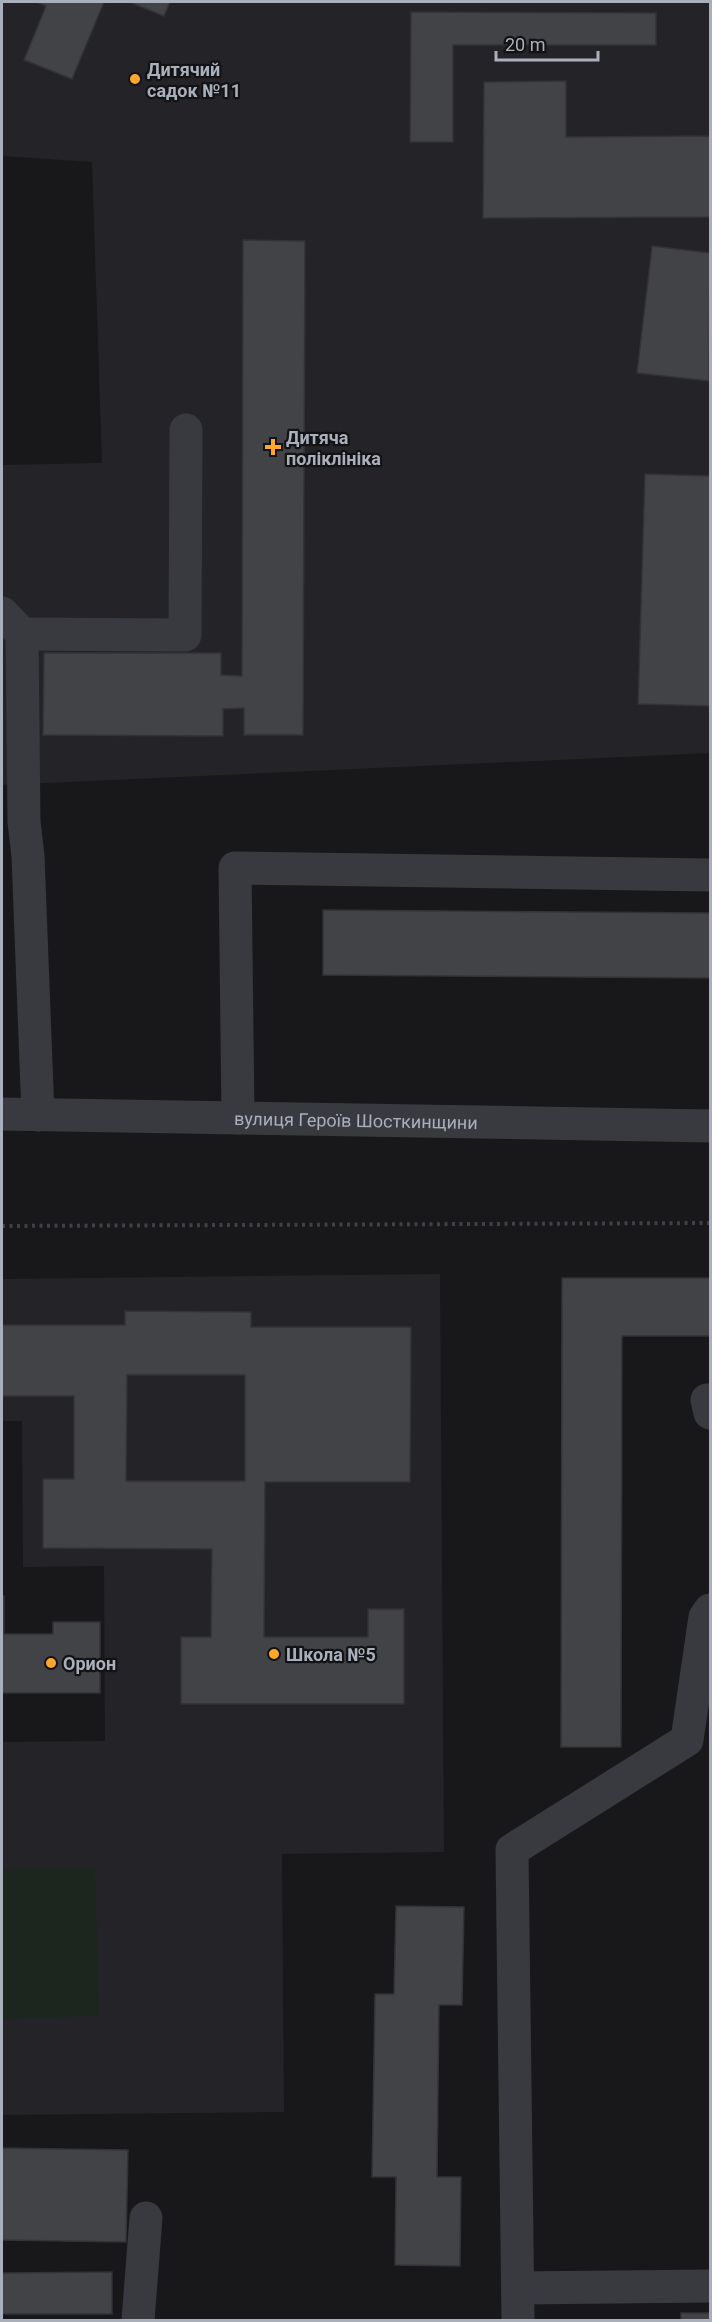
<svg xmlns="http://www.w3.org/2000/svg" width="712" height="2322" viewBox="0 0 712 2322" font-family="Roboto,sans-serif">
<style>
.built{fill:#242428}
.green{fill:#1d261e}
.building{fill:#424347;stroke:#323237;stroke-width:1.5;fill-rule:evenodd}
.lines{fill:none;stroke-linecap:round;stroke-linejoin:round}
.path{stroke:#3e4147;stroke-width:4;stroke-dasharray:3 4.5;stroke-linecap:butt}
.minor{stroke:#383a40;stroke-width:33}
.poi-dot{fill:#ffa72b;stroke:#131315;stroke-width:2}
.labels{text-anchor:middle;dominant-baseline:central;stroke-width:4.5;stroke-linejoin:round;paint-order:stroke}
.poi-label{font-size:18px;font-weight:bold;fill:#a9b0bb;stroke:#131315;text-anchor:start}
.street-label{font-size:18px;fill:#a9b0bb;stroke:#131315}
</style>
<rect width="100%" height="100%" fill="#18181a"/>
<g class="built">
<path d="M2,2H710V753L2,785V465L102,463L92,162L2,156Z"/>
<path d="M440,1274L444,1852L282,1854L284,2112L2,2115V1742L105,1741L104,1566L23,1567L22,1421H2V1279Z"/>
</g>
<path class="green" d="M95,1867L99,2016L2,2019V1869Z"/>
<g class="building">
<path d="M36,2H104L72,79L24,60L46,6Z"/>
<path d="M129,2H170L164,16Z"/>
<path d="M411,12L656,13V45H453V142H410Z"/>
<path d="M566,81V137L710,136V217L483,218L484,82Z"/>
<path d="M243,240L305,241L303,735H244V708L223,709V736L43,735L44,653H221V675L242,676Z"/>
<path d="M652,246L710,253L709,381L637,373Z"/>
<path d="M645,474L710,476V706L638,704Z"/>
<path d="M323,910L710,913V978L323,975Z"/>
<path d="M562,1278H710V1336H622L621,1747H561Z"/>
<path d="M125,1311L251,1312V1327H411L410,1482H265L264,1637H368V1609H404V1704H181V1637H211L212,1549L43,1548V1479H74V1396H2V1325H125ZM127,1375H245V1481H126Z"/>
<path d="M2,1596H4V1634H53V1622H100V1693H2Z"/>
<path d="M396,1906L464,1907L462,2005H439L437,2177H461L460,2266L395,2265L396,2177H372L375,1994H394Z"/>
<path d="M2,2148L128,2150L126,2242L2,2240Z"/>
<path d="M112,2272V2314H2V2273Z"/>
<rect x="681" y="2313" width="29" height="7"/>
</g>
<g class="lines">
<path class="path" d="M2,1226L710,1223"/>
<g class="minor">
<path d="M2,613L22,634L185,635L186,430"/>
<path d="M22,634L24,822L28,856L38,1115"/>
<path id="s1" d="M2,1114L710,1126"/>
<path d="M238,1118L235,868L710,875"/>
<path d="M710,1400H707L710,1413"/>
<path d="M518,2288L710,2286"/>
<path d="M138,2320L146,2218"/>
<path d="M518,2320L512,1850L687,1740L705,1617L710,1610"/>
</g>
</g>
<g class="poi-dot">
<circle cx="135" cy="79" r="6"/>
<path d="M270 438h6v6h6v6h-6v6h-6v-6h-6v-6h6z"/>
<circle cx="274" cy="1654" r="6"/>
<circle cx="51" cy="1663" r="6"/>
</g>
<g class="labels">
<g class="poi-label">
<text x="147" y="69">Дитячий<tspan x="147" dy="21">садок №11</tspan></text>
<text x="286" y="437">Дитяча<tspan x="286" dy="21">поліклініка</tspan></text>
<text x="286" y="1654">Школа №5</text>
<text x="63" y="1663">Орион</text>
</g>
<g class="street-label">
<text stroke="none"><textPath href="#s1" startOffset="354">вулиця Героїв Шосткинщини</textPath></text>
</g>
</g>
<rect width="712" height="2322" fill="none" stroke="#a9b0bb" stroke-width="6"/>
<path d="M496 51v9h102v-9" fill="none" stroke="#a9b0bb" stroke-width="3"/>
<text x="505" y="51" font-size="18" fill="#a9b0bb" stroke="#131315" stroke-width="4.5" paint-order="stroke">20 m</text>
</svg>
